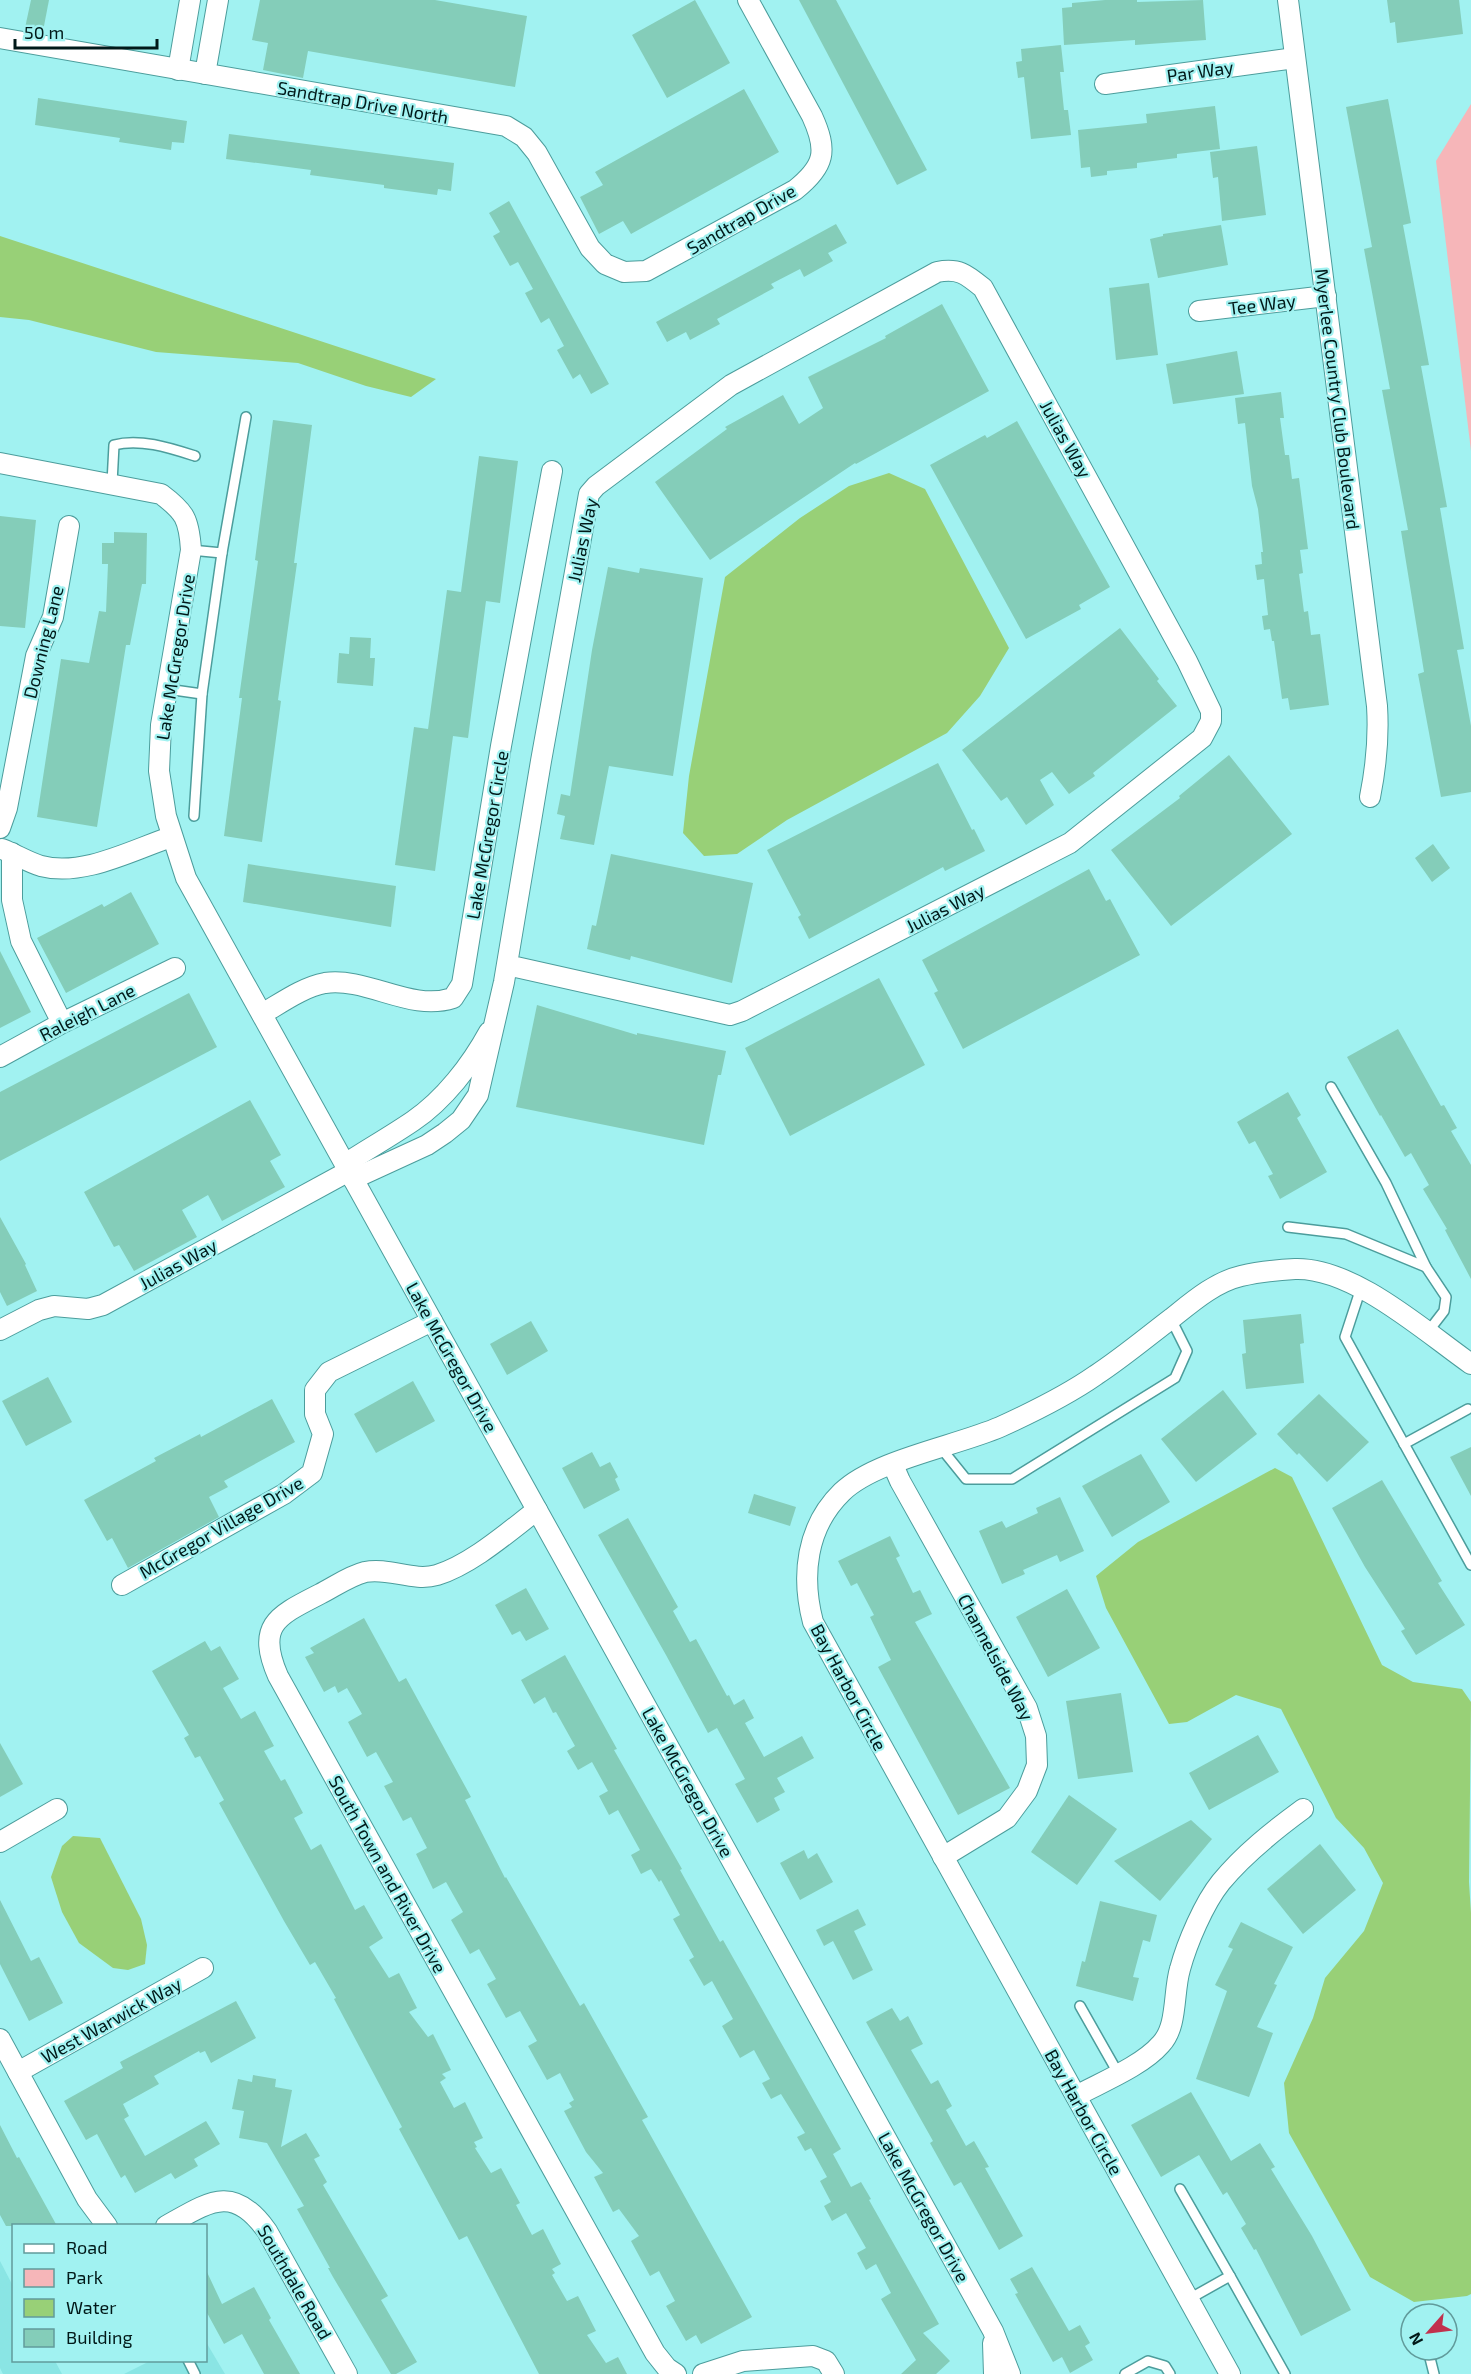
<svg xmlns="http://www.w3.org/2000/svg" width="1471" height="2374" viewBox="0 0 1471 2374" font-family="'Exo 2',sans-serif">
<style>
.built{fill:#8ae5e4}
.green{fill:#f6b6b9}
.water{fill:#98d077}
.building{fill:#84cdb9}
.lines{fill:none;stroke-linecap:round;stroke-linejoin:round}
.service-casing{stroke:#4c9d9c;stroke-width:12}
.minor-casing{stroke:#4c9d9c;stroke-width:22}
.service{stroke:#fff;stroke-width:9}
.minor{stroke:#fff;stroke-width:20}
.labels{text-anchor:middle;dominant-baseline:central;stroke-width:4.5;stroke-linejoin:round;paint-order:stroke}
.street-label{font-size:18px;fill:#011919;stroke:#a1f2f1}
</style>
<rect width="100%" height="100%" fill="#a1f2f1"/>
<g class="built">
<path d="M0,2261L13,2286L14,2360L55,2361L62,2374H3L0,2368Z"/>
<path d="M206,2342L225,2374H124L150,2361L206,2360Z"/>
</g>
<path class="green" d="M1471,104V451L1436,161Z"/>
<g class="water">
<path d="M0,236L436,379L411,397L366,386L298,363L156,352L29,320L0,317Z"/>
<path d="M889,473L925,489L1009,648L980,696L947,733L787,820L737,854L704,856L683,833L689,776L725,577L800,518L849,486Z"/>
<path d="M1275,1468L1292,1477L1382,1665L1413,1682L1462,1689L1471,1702L1469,1882L1471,1913V2294L1467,2296L1414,2302L1370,2277L1289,2133L1284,2083L1313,2018L1325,1978L1364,1931L1383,1883L1364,1848L1336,1818L1281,1709L1236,1695L1187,1722L1169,1724L1106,1608L1096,1576L1138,1542Z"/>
<path d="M73,1836L100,1838L141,1919L147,1945L145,1964L128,1970L113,1968L79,1943L62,1912L51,1877L62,1846Z"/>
</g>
<g class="building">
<path d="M31,0H49L43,31L25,28Z"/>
<path d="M260,0H435L527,16L515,87L308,51L303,78L263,70L268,43L252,40Z"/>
<path d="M695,0L730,63L667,98L632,35Z"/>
<path d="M799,0H836L927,170L897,185Z"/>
<path d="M1105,0H1137V2L1203,0L1206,40L1135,45V40L1064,45L1062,8L1072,7V3Z"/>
<path d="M1387,0H1459L1463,34L1397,43L1395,22L1390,23Z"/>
<path d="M1061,45L1064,72H1060L1064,110H1068L1071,135L1031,139L1024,77L1018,78L1016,62L1022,61L1021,49Z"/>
<path d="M744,89L779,152L631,234L623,221L599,234L580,197L603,185L595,172Z"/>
<path d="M38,98L187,121L184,143L172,142L171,150L119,142L120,138L35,125Z"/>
<path d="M1388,99L1411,223L1403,225L1429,365L1421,366L1447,507L1440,508L1464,649L1457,650L1471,726V792L1441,797L1418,674L1424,672L1401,531L1408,530L1382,390L1390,389L1364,249L1372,247L1346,107Z"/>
<path d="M1215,106L1220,149L1177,154V158L1137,163V168L1107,171V175L1091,177L1090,167L1081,168L1078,130L1147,123L1146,114Z"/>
<path d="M229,134L454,163L451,191L438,189L437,195L384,188V185L310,175L311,170L226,159Z"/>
<path d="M1257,146L1266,215L1222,221L1218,177L1213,178L1210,152Z"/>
<path d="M509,201L609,384L591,394L580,374L573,379L557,350L564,346L549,318L541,323L525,293L533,289L518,262L510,266L493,236L500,232L489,213Z"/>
<path d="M836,224L847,243L828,253L833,261L804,277L800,269L771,284L774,288L717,319L720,324L690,340L686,332L667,342L656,322Z"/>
<path d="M1221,225L1228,265L1158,278L1150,239L1163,236V234Z"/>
<path d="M1149,283L1158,355L1116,360L1109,288Z"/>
<path d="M942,304L989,391L856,464L855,463L710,560L655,482L727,429L725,427L783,395L799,424L823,408L808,377L886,338L885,336Z"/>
<path d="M1237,351L1244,394L1173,404L1166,364Z"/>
<path d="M1281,392L1284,418H1280L1285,455H1289L1292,479L1299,478L1308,549L1300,550L1303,573L1299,574L1304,612L1308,611L1311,635L1320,634L1329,705L1290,710L1288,698L1282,699L1274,641H1272L1270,629L1264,630L1262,616L1268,615L1264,579L1257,580L1255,565L1262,564L1261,552H1263L1258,509L1252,486L1245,423L1238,424L1235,398Z"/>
<path d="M273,420L312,425L294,563H297L278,700L281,701L262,842L224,836L242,698H239L258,561L255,560Z"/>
<path d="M1017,421L1110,587L1079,605L1081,609L1026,639L930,465L985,435L987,438Z"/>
<path d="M479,456L518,461L500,603L486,601L468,738L453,736L435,871L395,865L414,727L428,729L447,590L461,592Z"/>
<path d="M0,516L36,520L25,628L0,626Z"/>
<path d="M114,532L147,533L146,584H142L130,645H126L97,827L37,817L61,659L89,663L99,611L106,612L108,564H102V543H114Z"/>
<path d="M608,567L639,573L640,568L703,578L673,776L609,766L594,845L560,839L565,816L557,814L561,794L570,796L592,650Z"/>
<path d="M1120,628L1159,679L1157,681L1177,706L1093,773L1095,776L1069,794L1052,772L1040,780L1054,805L1026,825L1007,797L1001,801L962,750Z"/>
<path d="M350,637L371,638L370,658H375L373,686L337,683L339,653L349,654Z"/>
<path d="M1229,755L1292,834L1171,926L1111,850L1180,798L1179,796Z"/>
<path d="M938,763L972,830L974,829L985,851L945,871L943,867L809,939L798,917L801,915L767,850Z"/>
<path d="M1433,844L1450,868L1432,882L1415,858Z"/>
<path d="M611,854L753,883L732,983L631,956L630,960L587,949L592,925L596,926Z"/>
<path d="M248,864L396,886L391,927L243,902Z"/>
<path d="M1089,869L1106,901L1110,899L1140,955L963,1049L934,993L938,991L922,960Z"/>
<path d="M131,892L159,944L66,993L37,938L102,904L104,907Z"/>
<path d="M0,951L31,1012L0,1028Z"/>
<path d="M879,978L925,1065L790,1136L745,1048Z"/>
<path d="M189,993L217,1047L0,1161V1092Z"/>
<path d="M537,1005L637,1035V1033L726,1051L721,1075H718L704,1145L516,1107Z"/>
<path d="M1398,1029L1441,1106L1444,1105L1457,1128L1451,1131L1471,1165V1279L1445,1230L1447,1229L1423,1189L1429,1185L1411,1153L1405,1157L1381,1115L1380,1116L1347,1057Z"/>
<path d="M1288,1092L1301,1115L1297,1118L1327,1172L1280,1199L1268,1176L1273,1174L1255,1141L1249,1144L1237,1122Z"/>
<path d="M250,1100L281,1155L270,1161L285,1187L222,1221L208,1195L182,1210L197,1237L134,1271L119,1245L114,1247L84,1192Z"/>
<path d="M0,1217L26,1264L25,1265L37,1291L7,1306L0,1292Z"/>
<path d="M1301,1314L1304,1343L1300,1344L1304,1383L1246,1389L1242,1354L1246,1353L1243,1320Z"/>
<path d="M531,1321L548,1351L507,1375L490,1344Z"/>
<path d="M48,1377L72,1422L26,1446L2,1401Z"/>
<path d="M413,1381L435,1421L376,1453L354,1414Z"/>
<path d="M1223,1390L1257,1434L1196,1482L1161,1439Z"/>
<path d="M1319,1394L1369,1442L1327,1482L1299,1453L1297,1455L1277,1434Z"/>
<path d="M272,1399L295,1442L224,1481L228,1487L209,1497L219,1517L128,1568L112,1538L107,1541L84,1500L156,1461L154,1458L200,1434L201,1437Z"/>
<path d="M1471,1447V1496L1450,1457Z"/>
<path d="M592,1452L600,1467L610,1462L618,1477L615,1479L620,1490L584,1509L562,1468Z"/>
<path d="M1141,1454L1170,1502L1112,1537L1082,1486Z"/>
<path d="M1382,1480L1442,1581L1438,1583L1465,1625L1416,1655L1401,1631L1405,1629L1365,1567L1332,1508Z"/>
<path d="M754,1494L796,1507L790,1526L748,1513Z"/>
<path d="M1060,1497L1084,1551L1060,1562L1057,1555L1023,1570L1025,1574L1002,1584L979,1531L1002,1521L1006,1528L1038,1513L1036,1508Z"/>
<path d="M628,1518L678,1607L673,1611L690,1642L696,1639L727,1696L729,1695L734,1705L744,1699L754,1718L745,1723L764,1757L802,1736L814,1758L777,1778L785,1792L774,1798L780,1810L757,1823L735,1784L745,1779L717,1728L708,1733L666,1655L598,1535Z"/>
<path d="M890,1536L900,1556L896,1558L913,1593L920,1590L932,1614L915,1622L1010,1788L958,1815L878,1667L891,1660L870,1617L874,1615L857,1583L851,1586L838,1561Z"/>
<path d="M526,1588L549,1629L526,1641L520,1631L512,1635L495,1605Z"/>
<path d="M1067,1589L1100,1648L1048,1677L1016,1617Z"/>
<path d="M364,1618L399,1682L406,1678L471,1797L465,1800L505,1878L506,1877L580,2006L584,2003L648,2117L642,2120L752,2317L701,2344L696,2335L686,2341L666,2306L675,2301L659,2271L650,2276L631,2241L639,2236L619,2209L613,2212L594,2177L603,2173L586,2152L564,2111L572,2107L569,2103L574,2100L560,2073L547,2080L528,2046L537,2041L520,2011L506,2018L487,1984L496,1979L479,1949L470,1954L451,1920L463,1912L446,1882L433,1889L416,1854L427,1848L411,1817L403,1821L384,1786L393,1782L376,1752L367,1757L348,1722L362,1714L347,1688L338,1693L335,1686L324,1692L305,1657L314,1653L310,1648Z"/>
<path d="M205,1641L211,1651L220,1646L239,1679L223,1688L241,1719L255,1711L274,1746L264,1751L281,1781L285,1779L303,1813L294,1818L311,1850L321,1844L355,1910L364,1905L383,1938L369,1947L389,1978L399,1973L417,2008L409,2012L428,2037L433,2034L451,2070L442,2074L446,2078L440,2082L454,2108L465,2102L483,2138L474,2142L477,2147L475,2148L491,2173L501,2168L520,2203L516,2205L532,2235L543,2229L561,2264L552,2269L555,2273L552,2275L567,2301L578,2296L596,2331L587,2335L606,2363L618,2357L627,2374H539L467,2236L459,2240L399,2129L402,2127L334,1999L336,1998L315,1962L310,1965L284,1921L219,1803L224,1800L200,1756L195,1758L184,1738L189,1735L152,1671Z"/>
<path d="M565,1655L617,1749L614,1750L682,1869L680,1870L720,1942L723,1940L841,2149L833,2154L851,2187L861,2182L871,2199L869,2200L939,2324L923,2333L950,2361L936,2374H901L916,2360L881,2299L891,2293L876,2264L866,2270L857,2253L866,2248L846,2213L832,2221L824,2206L831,2202L820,2181L827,2177L811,2148L805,2151L797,2137L805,2133L781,2094L771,2099L762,2083L770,2079L754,2050L740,2058L722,2026L733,2019L712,1981L704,1986L689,1960L694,1957L673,1919L680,1915L661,1880L659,1882L651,1869L641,1874L631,1855L640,1850L618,1810L609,1815L599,1796L608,1791L592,1762L578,1770L567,1751L575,1746L556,1712L553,1713L545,1697L534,1704L521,1680Z"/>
<path d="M1121,1693L1133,1772L1078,1779L1066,1701Z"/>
<path d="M1258,1735L1279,1772L1209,1810L1189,1773Z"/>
<path d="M0,1743L23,1784L0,1797Z"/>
<path d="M1069,1795L1117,1829L1077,1885L1031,1852Z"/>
<path d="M1191,1820L1212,1839L1160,1901L1114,1861Z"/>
<path d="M1320,1844L1356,1890L1303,1934L1267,1889Z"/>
<path d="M804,1850L808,1859L817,1853L833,1882L800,1900L780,1863Z"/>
<path d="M0,1900L31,1961L39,1957L63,2003L29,2021L0,1964Z"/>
<path d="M1100,1901L1157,1915L1150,1942L1143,1940L1133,1977L1139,1978L1133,2001L1076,1986L1082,1961L1085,1962Z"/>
<path d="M858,1909L866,1925L854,1931L873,1970L853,1980L833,1941L824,1946L816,1930Z"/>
<path d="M1241,1922L1293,1947L1274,1984L1277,1985L1257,2027L1273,2033L1249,2097L1196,2079L1227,1991L1215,1985L1233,1949L1228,1947Z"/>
<path d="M236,2001L256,2038L211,2063L205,2051L200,2053L199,2051L154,2076L159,2084L123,2104L129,2116L124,2119L145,2156L206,2121L220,2144L194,2159L198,2166L175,2179L171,2173L135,2193L125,2175L121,2178L97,2134L86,2140L64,2101L123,2068L120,2062Z"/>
<path d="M892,2008L900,2021L908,2016L923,2044L911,2050L931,2084L938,2080L952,2106L946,2110L966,2146L974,2141L989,2167L985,2168L1023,2236L999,2250L961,2182L954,2186L930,2143L933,2141L866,2022Z"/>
<path d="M253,2075L276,2079L275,2087L292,2090L281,2147L306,2133L320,2156L314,2159L327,2182L323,2185L388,2296L381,2300L417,2362L396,2374H391L333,2277L328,2268H330L297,2209L304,2206L267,2143L239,2138L244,2111L232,2109L238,2079L252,2082Z"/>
<path d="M1191,2092L1231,2161L1260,2143L1275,2167L1271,2169L1312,2236L1351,2310L1301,2336L1256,2249L1254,2250L1241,2228L1246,2224L1227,2192L1223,2195L1199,2155L1161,2177L1131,2125Z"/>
<path d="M0,2125L17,2158L19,2157L57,2226H6L0,2215Z"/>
<path d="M1032,2267L1069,2331L1080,2325L1090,2343L1085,2346L1093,2360L1070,2373L1062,2357L1053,2362L1015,2294L1018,2293L1010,2279Z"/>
<path d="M206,2270L222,2304L254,2287L271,2318L269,2320L300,2374H264L242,2334L224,2344L206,2311Z"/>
</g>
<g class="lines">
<defs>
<g id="service">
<path d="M112,483L114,445C140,438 170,448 195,456"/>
<path d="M191,550L222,553L246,417"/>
<path d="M167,689L202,694L222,553"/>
<path d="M194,816L202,694"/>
<path d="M1331,1087L1386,1183L1426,1267L1446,1297L1444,1311L1427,1333"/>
<path d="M1288,1227L1346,1234L1426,1267"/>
<path d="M1361,1288L1345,1337L1471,1565"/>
<path d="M1404,1444L1468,1409"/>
<path d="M941,1448L966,1479H1012L1175,1378L1187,1351L1171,1319"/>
<path d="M1080,2006L1118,2073"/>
<path d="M1180,2189L1230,2276L1189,2299"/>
<path d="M1230,2276L1285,2374"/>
<path d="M1428,2350L1434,2374"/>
<path d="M188,2360L195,2374"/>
<path d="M1125,2374L1148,2361L1165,2366L1170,2374"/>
</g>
<g id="minor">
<path d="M1288,0L1377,706C1379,737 1376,767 1370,797"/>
<path d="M0,38L506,126L524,137L537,153L590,248L605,264L624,272L646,271L795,190C825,166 828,151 812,116L748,0"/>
<path d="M178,70L190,0"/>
<path d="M205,74L218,0"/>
<path d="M1105,84L1295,58"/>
<path d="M1199,311L1326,296"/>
<path d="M0,463L161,494C185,512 189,519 191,550L161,725L159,771L166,816L186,878L993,2331L1010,2374"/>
<path d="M0,828L7,808L36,656L53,617L69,526"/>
<path d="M2,849C15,854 28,862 41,866C83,877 132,850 171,837"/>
<path d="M12,853V900L21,941L62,1023"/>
<path d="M262,1014C281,1003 303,987 325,983C368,977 410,1012 453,998L462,984L501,746L552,471"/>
<path d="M0,1057L62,1023L175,968"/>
<path d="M345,1164C368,1149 391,1136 413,1121C444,1100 471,1065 489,1032"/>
<path d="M353,1179L427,1145L445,1133L461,1120L478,1095L504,982L541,761L589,494L596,486L731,385L937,272C959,268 966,274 983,288L1187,661L1211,711V721L1202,738L1070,843L742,1011L730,1015L507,965"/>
<path d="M0,1330L39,1310L54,1306L88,1309L103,1305L349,1171"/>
<path d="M893,1465L900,1481L1027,1708L1036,1736L1037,1765L1027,1791L1007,1818L943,1857"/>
<path d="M537,1510C508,1532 472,1564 437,1575C413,1582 389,1567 365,1572C349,1576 334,1587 320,1594C277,1616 256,1625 278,1676L655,2353L667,2368L676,2374"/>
<path d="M122,1585L284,1494L312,1473L323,1434L315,1414V1390L329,1372L432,1321"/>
<path d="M0,1842L57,1809"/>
<path d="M0,2039L87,2199L107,2226"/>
<path d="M18,2072L203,1968"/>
<path d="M1076,2096C1102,2082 1142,2066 1161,2044C1178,2026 1173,1992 1180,1969C1187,1943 1204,1903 1221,1882C1244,1854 1273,1831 1303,1809"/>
<path d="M166,2226C209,2202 233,2183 267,2231L347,2374"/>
<path d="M993,2343L994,2374"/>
<path d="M703,2374L743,2361L813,2356L826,2361L834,2374"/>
<path d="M1230,2374L813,1622C801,1576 806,1527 842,1492C875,1460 956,1446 1000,1427C1033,1412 1066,1396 1096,1375C1122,1358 1147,1337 1172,1318C1192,1302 1215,1282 1241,1276C1258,1272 1277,1270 1295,1269C1353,1267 1424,1331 1471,1364"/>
</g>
</defs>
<use href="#service" class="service-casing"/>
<use href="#minor" class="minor-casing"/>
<use href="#service" class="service"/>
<use href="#minor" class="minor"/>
</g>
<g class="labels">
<g class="street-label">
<text transform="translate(1200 71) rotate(-8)">Par Way</text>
<text transform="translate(363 102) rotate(10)">Sandtrap Drive North</text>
<text transform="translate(741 219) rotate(-30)">Sandtrap Drive</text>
<text transform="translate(1262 304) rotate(-7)">Tee Way</text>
<text transform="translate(1338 399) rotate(83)">Myerlee Country Club Boulevard</text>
<text transform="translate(1066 439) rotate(61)">Julias Way</text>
<text transform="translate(582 540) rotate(-78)">Julias Way</text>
<text transform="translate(43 642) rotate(-76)">Downing Lane</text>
<text transform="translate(175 657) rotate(-81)">Lake McGregor Drive</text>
<text transform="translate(487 835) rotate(-80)">Lake McGregor Circle</text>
<text transform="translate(945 908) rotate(-27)">Julias Way</text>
<text transform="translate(87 1012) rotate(-27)">Raleigh Lane</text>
<text transform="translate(178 1264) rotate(-29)">Julias Way</text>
<text transform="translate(452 1357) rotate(61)">Lake McGregor Drive</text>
<text transform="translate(221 1527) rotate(-30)">McGregor Village Drive</text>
<text transform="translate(996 1657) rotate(62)">Channelside Way</text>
<text transform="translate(849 1687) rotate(62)">Bay Harbor Circle</text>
<text transform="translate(688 1782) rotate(61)">Lake McGregor Drive</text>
<text transform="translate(388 1874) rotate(61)">South Town and River Drive</text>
<text transform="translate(111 2020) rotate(-29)">West Warwick Way</text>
<text transform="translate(1084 2112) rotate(61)">Bay Harbor Circle</text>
<text transform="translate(924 2207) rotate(61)">Lake McGregor Drive</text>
<text transform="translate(295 2282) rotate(60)">Southdale Road</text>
</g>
</g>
<rect x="12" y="2224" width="195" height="138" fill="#a1f2f1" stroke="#619b9b" stroke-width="1.5"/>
<rect x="24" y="2244" width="30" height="9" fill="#ffffff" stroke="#619b9b" stroke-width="1.5"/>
<text x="66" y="2254" font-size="18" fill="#011919">Road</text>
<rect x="24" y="2269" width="30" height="18" fill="#f6b6b9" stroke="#619b9b" stroke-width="1.5"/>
<text x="66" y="2284" font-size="18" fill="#011919">Park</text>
<rect x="24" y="2299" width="30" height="18" fill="#98d077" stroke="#619b9b" stroke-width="1.5"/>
<text x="66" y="2314" font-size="18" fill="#011919">Water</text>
<rect x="24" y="2329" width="30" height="18" fill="#84cdb9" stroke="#619b9b" stroke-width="1.5"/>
<text x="66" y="2344" font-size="18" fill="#011919">Building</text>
<g transform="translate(1429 2332) rotate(242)"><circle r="28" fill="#a1f2f1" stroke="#619b9b" stroke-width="1.5"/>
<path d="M0-4.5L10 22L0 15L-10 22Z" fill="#c1314d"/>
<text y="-9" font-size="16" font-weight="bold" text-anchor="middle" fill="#011919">N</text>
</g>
<path d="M15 39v9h142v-9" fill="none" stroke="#011919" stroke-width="3"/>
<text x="24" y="39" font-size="18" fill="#011919" stroke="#a1f2f1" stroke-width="4.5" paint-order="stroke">50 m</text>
</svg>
